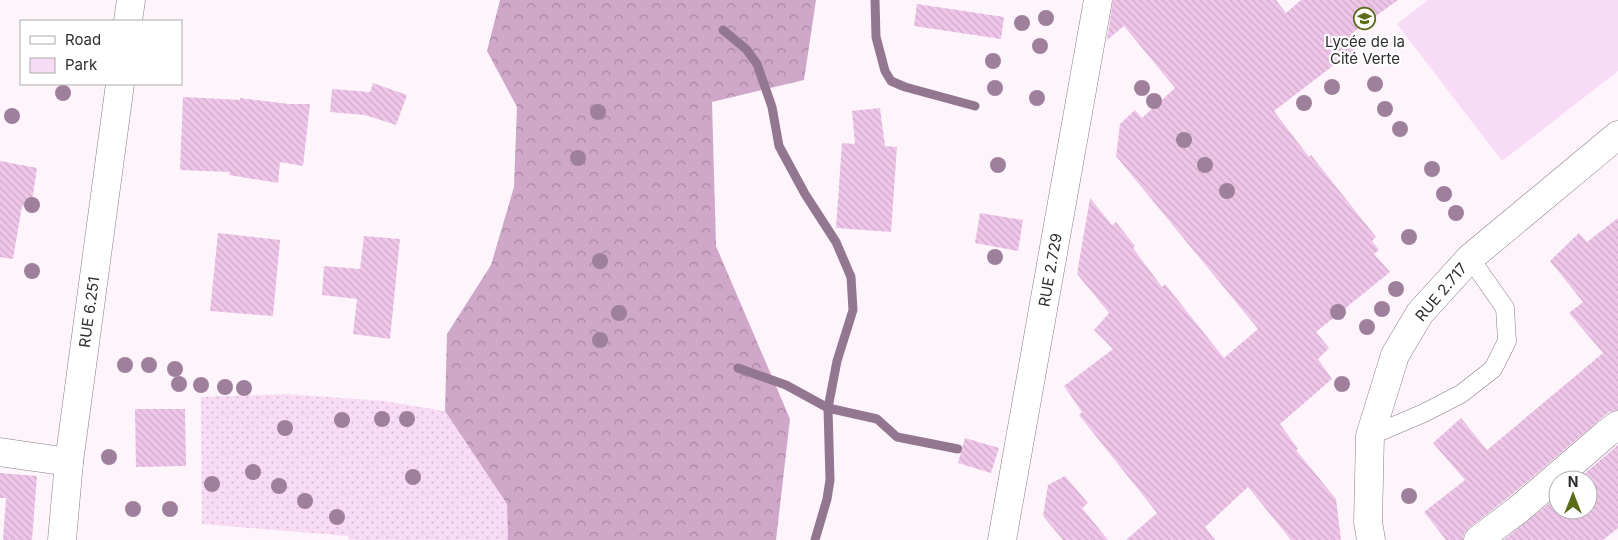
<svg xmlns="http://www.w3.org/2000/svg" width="1618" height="540" viewBox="0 0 1618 540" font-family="Inter,sans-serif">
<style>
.grass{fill:url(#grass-dots)}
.forest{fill:url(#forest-crowns)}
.park{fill:#f8dbf4}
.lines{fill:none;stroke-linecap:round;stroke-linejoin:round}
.stream{stroke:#937790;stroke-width:9}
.building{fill:url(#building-back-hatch)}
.lane-casing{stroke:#877c85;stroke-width:19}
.street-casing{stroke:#877c85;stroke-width:29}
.secondary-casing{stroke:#877c85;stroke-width:29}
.lane{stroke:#fff;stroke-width:18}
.street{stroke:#fff;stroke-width:28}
.secondary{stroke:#fff;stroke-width:28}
.tree{fill:#9f809c}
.labels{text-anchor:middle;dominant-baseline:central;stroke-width:4.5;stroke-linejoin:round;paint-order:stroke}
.poi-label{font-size:15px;fill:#302c2f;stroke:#fff}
.street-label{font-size:15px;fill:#302c2f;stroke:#fff}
</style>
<defs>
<pattern id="grass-dots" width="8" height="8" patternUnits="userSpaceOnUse" patternTransform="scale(1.25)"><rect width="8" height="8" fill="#f8dbf4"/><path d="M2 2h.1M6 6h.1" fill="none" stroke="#d5bcd2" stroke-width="1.8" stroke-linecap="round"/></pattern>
<pattern id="forest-crowns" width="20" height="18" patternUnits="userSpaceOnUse" patternTransform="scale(1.25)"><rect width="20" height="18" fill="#cea7c9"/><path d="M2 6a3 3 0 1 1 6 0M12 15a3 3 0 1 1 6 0" fill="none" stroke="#a888a4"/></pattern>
<pattern id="building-back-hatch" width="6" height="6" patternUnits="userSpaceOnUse" patternTransform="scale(1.25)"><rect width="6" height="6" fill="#efc6e9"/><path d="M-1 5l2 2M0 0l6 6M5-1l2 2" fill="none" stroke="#cdaac8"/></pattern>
</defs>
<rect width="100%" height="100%" fill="#fef4fc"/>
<path class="grass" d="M286,394L384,401L445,411L507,504L508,540H350L348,536L202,524L201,397Z"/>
<path class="forest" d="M500,0H816L804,80L712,102L716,246L790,419L776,540H508L507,504L445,411L447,334L491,265L514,187L517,107L487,51Z"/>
<path class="park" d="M1428,0H1618V71L1502,161L1397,24Z"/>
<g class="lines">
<g class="stream">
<path d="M875,0L876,37L885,71L891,81L905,87L975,106"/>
<path d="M723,30L746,49L757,64L772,107L779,146L805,194L836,242L851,277L853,310L837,361L828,408L830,480L827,499L815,540"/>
<path d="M738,368L786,385L828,408L877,419L897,437L958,449"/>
</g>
</g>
<g class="building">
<path d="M1113,0H1276L1286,13L1301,0H1398L1351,34L1360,45L1274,111L1309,157L1311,155L1376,237L1372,241L1379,250L1374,254L1390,272L1316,332L1329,348L1318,359L1332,379L1280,424L1298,449L1296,450L1336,499L1341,540H1291L1248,487L1205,527L1215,540H1126L1157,513L1079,415L1082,412L1064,386L1113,349L1094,330L1109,313L1077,274L1090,198L1112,225L1116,222L1135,246L1133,248L1162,287L1165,284L1224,358L1258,329L1116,156L1120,124L1135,110L1142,118L1175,88L1124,26L1107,40Z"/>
<path d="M917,4L1004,17L1001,39L914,26Z"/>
<path d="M373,83L407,95L396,125L365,115L330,112L332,89L370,92Z"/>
<path d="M183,97L240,100V98L289,104H310L303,166L280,162L278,183L229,175L230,172L180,170Z"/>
<path d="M880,108L885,146L897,147L891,232L836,228L842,143L855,144L852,111Z"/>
<path d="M0,161L37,168L31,209L22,206L13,259L0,257Z"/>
<path d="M980,213L1023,220L1018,251L975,243Z"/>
<path d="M1618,218V410L1609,412L1597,422L1509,497L1469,528L1464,534L1463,540H1446L1424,512L1465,480L1433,443L1461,418L1487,450L1603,353L1569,313L1583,302L1550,261L1579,233L1587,242Z"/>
<path d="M218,233L280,240L273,316L210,311Z"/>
<path d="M364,236L400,239L390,339L353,334L357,299L322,295L324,266L360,269Z"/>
<path d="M135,409H185L186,466L136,467Z"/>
<path d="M965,438L999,448L991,473L958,463Z"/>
<path d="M1618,445V528L1603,540H1504L1558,496V510H1588V480H1577Z"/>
<path d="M0,473L37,476L32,540H3L6,498H0Z"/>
<path d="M1065,476L1088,503L1082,508L1108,540H1063L1043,516L1048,485Z"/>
</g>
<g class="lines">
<defs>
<path id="lane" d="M1370,436L1424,413L1461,394L1493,369L1507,341L1505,308L1470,258"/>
<g id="street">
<path d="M0,452L69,462"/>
<path d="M1002,540L1098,0"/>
<path d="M1371,540L1368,522L1370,436L1395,355L1420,313L1470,258L1618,135"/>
<path d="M1478,540L1519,509L1606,434L1618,425"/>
</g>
<g id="secondary">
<path d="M128,21L131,0"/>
<path d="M62,540L69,462L120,84"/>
</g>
</defs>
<use href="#lane" class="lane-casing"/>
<use href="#street" class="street-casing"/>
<use href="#secondary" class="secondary-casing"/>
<use href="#lane" class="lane"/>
<use href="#street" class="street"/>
<use href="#secondary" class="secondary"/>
</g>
<g class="tree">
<circle cx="1046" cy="18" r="8"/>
<circle cx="1022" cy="23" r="8"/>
<circle cx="1040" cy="46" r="8"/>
<circle cx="993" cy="61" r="8"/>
<circle cx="1375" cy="84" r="8"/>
<circle cx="1332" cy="87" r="8"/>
<circle cx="995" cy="88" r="8"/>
<circle cx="1142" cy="88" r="8"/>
<circle cx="63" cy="93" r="8"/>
<circle cx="1037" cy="98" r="8"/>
<circle cx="1154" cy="101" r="8"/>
<circle cx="1304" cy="103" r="8"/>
<circle cx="1385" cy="109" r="8"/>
<circle cx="598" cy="112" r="8"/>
<circle cx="12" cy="116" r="8"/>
<circle cx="1400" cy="129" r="8"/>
<circle cx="1184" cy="140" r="8"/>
<circle cx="578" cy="158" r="8"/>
<circle cx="998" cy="165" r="8"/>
<circle cx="1205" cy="165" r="8"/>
<circle cx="1432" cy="169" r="8"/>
<circle cx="1227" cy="191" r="8"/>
<circle cx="1444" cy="194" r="8"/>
<circle cx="32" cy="205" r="8"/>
<circle cx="1456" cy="213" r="8"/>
<circle cx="1409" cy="237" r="8"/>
<circle cx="995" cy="257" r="8"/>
<circle cx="600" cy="261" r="8"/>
<circle cx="32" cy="271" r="8"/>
<circle cx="1396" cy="289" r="8"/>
<circle cx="1382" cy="309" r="8"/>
<circle cx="1338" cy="312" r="8"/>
<circle cx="619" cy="313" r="8"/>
<circle cx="1367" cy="327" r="8"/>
<circle cx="600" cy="340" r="8"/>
<circle cx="125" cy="365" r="8"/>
<circle cx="149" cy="365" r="8"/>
<circle cx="175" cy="369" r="8"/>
<circle cx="179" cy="384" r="8"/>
<circle cx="1342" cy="384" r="8"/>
<circle cx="201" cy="385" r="8"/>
<circle cx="225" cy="387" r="8"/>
<circle cx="244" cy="388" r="8"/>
<circle cx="382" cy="419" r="8"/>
<circle cx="407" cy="419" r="8"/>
<circle cx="342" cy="420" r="8"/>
<circle cx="285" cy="428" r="8"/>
<circle cx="109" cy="457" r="8"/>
<circle cx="253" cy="472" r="8"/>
<circle cx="413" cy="477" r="8"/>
<circle cx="212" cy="484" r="8"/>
<circle cx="279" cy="486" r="8"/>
<circle cx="1409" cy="496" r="8"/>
<circle cx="305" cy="501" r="8"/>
<circle cx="133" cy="509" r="8"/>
<circle cx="170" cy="509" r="8"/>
<circle cx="337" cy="517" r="8"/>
</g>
<defs>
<symbol id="school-ring" viewBox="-11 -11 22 22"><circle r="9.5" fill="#fff" stroke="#5a6c18" stroke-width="1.5"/><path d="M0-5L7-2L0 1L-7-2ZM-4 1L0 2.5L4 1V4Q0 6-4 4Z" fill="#5a6c18"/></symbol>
</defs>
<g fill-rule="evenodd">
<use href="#school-ring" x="1352" y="6" width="25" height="25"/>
</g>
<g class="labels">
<g class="poi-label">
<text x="1365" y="41">Lycée de la<tspan x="1365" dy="17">Cité Verte</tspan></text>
</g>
<g class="street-label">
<text transform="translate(1050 270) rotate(-80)">RUE 2.729</text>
<text transform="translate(1441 292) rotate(-50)">RUE 2.717</text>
<text transform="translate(89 312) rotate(-82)">RUE 6.251</text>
</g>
</g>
<rect x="20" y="20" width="162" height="65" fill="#ffffff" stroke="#acabac"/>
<rect x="30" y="36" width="25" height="8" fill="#ffffff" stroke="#acabac"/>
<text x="65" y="45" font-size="15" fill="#302c2f">Road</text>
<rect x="30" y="58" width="25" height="15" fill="#f8dbf4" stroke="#acabac"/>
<text x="65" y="70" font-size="15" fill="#302c2f">Park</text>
<g transform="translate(1573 495)"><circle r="24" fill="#ffffff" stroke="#acabac"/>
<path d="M0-4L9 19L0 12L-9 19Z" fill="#5a6c18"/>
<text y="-8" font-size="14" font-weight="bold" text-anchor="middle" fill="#302c2f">N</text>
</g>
</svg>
